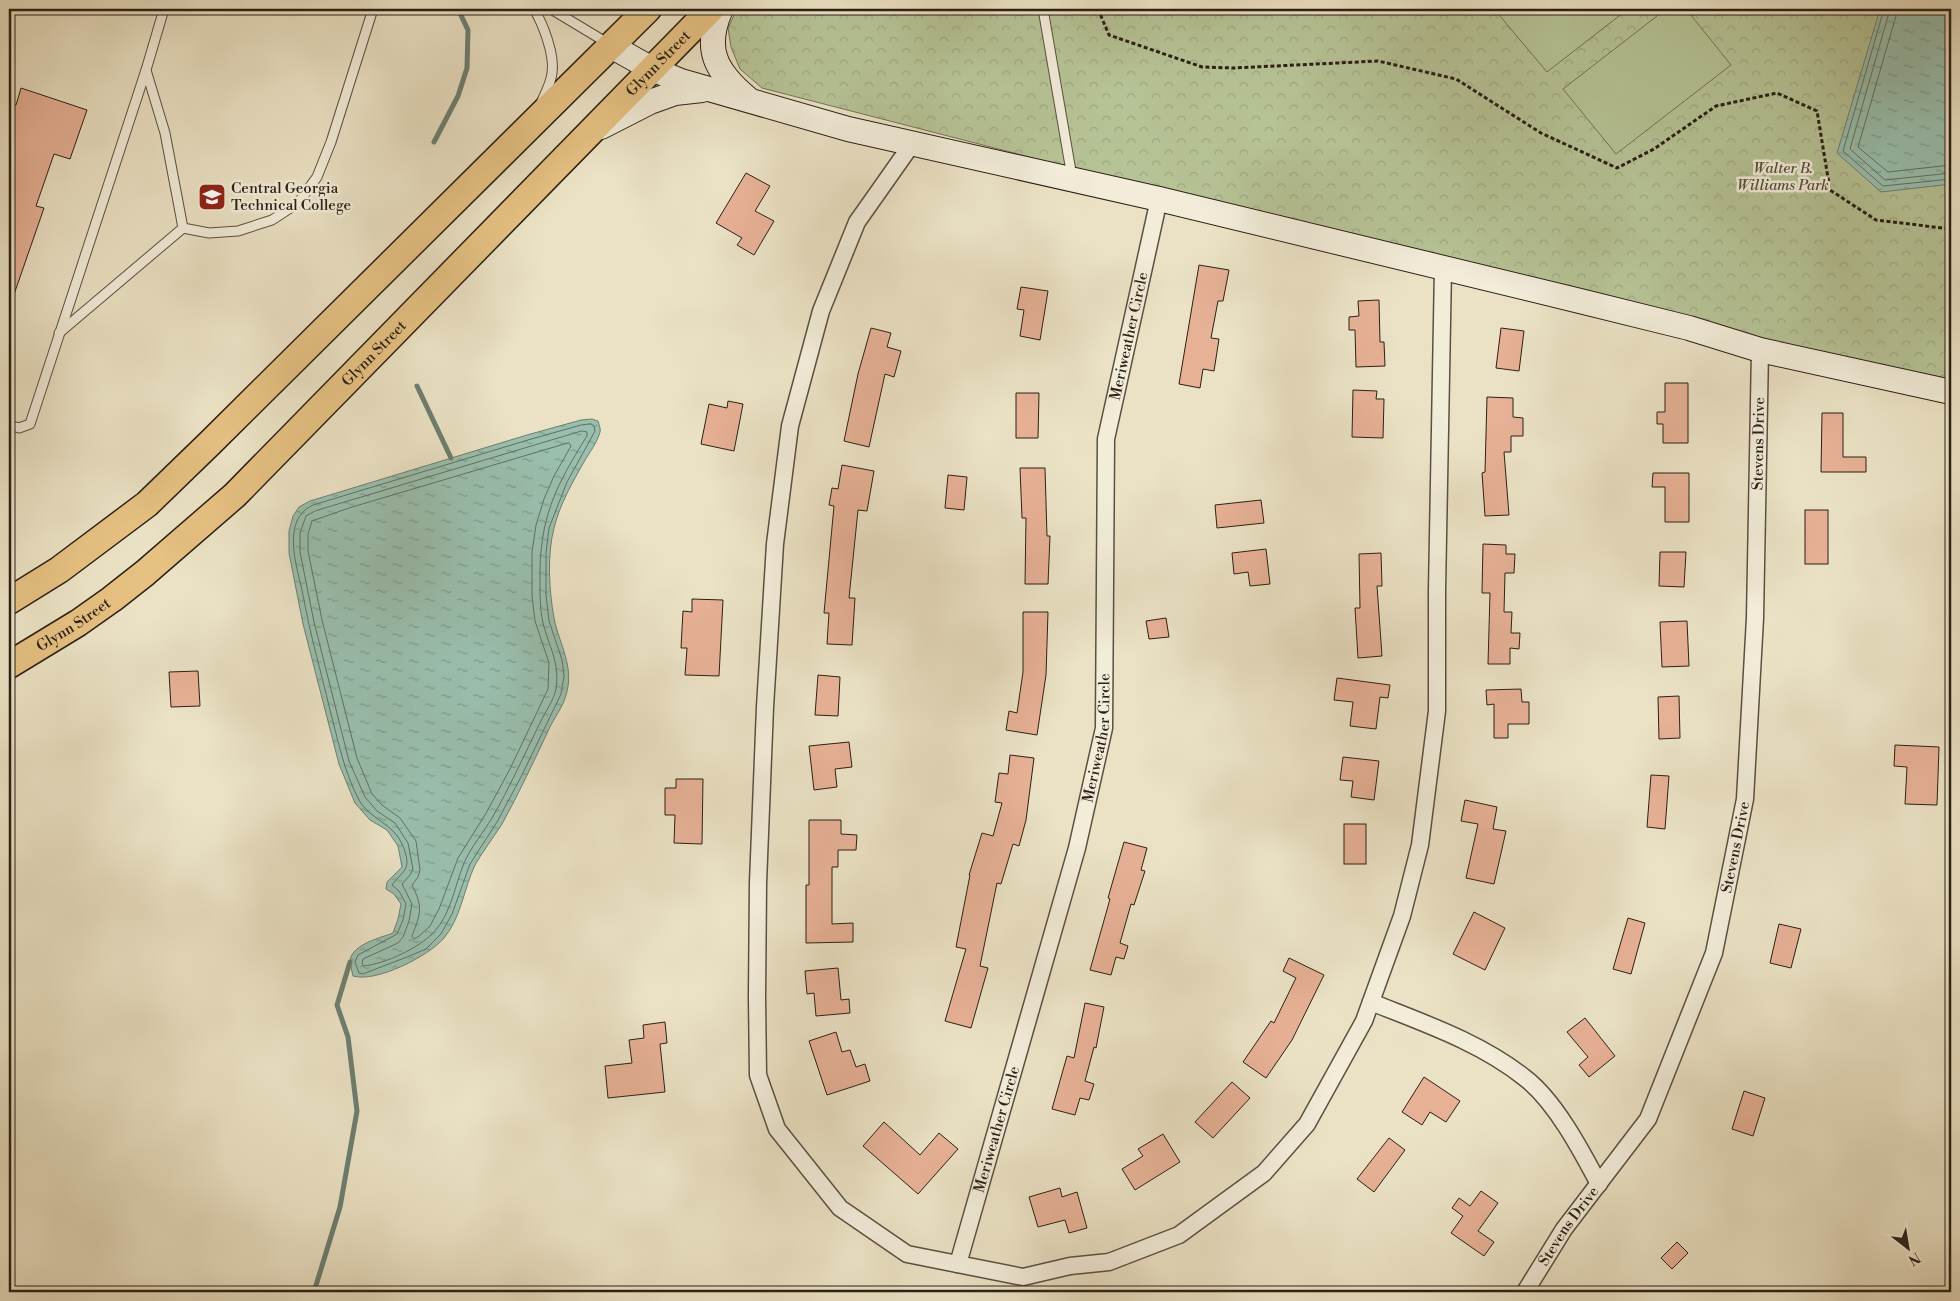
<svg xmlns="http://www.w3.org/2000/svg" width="1960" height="1301" viewBox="0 0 1960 1301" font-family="'Libre Bodoni',serif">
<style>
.park{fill:url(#park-crowns);stroke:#707256}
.garden{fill:#b6c396;stroke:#707256}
.water{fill:url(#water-ripples);stroke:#6d7f71}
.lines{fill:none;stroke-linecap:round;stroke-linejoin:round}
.shore{stroke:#627062;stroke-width:1}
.stream{stroke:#6d7f71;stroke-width:5}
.building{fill:#e7b196;stroke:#2b2015}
.lane-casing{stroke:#5b5041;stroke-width:11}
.street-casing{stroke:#5b5041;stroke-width:19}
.secondary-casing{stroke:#2b2015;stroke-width:26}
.primary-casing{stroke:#2b2015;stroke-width:29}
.path{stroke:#2b2015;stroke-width:3;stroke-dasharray:4 2.5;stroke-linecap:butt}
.lane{stroke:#f2ecd9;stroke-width:9}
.street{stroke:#f2ecd9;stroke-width:16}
.secondary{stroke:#f2ecd9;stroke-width:24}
.primary{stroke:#e6c182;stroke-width:26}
.labels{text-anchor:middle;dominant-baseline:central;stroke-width:5;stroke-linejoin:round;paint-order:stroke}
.street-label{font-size:15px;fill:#2b2015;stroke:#f2ecd9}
.park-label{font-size:15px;font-style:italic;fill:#55513c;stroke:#f2ecd9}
.poi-label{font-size:15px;fill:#2b2015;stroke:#f2ecd9;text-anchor:start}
</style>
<defs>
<pattern id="park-crowns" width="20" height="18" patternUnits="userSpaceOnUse" patternTransform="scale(1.25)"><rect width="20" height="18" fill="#b6c396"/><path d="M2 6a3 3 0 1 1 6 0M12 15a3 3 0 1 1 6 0" fill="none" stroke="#9da780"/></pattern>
<pattern id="water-ripples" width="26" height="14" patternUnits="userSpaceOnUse" patternTransform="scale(1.25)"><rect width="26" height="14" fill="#99bfae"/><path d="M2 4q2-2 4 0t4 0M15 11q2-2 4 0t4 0" fill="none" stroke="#7d9b8c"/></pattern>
</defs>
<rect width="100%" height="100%" fill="#ebe2c5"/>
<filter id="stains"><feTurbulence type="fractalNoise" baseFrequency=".004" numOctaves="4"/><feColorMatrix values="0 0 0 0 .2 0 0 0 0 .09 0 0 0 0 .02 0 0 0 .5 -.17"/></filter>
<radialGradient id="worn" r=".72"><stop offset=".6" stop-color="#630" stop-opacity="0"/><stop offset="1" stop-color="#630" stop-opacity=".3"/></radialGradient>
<path class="park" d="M737,9H1951V386L1874,375L762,88L740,69L731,47L728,28Z"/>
<g class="garden">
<path d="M1494,9H1628L1547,72Z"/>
<path d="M1666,9H1686L1731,65L1616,154L1563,89Z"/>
</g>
<g class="water">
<path d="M1880,9H1951V184L1881,192L1837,153Z"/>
<path d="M592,419L598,421C599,425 601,429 600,432C597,443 589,453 584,462C572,483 560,504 554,528C547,555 549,590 554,618C559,644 575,667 566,695C563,707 554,718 549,729C534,761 519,793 502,824C493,838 483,851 475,865C464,888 461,918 444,938C429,956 376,983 353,976C352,971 350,965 350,960C353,944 380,938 393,933L398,919L401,904L394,894L386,889L387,882L402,867L398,846L387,830L370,820L355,803L339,764L303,624L289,553V531L293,516L299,507L310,501L527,435L581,420Z"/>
</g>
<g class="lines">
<g class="shore">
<path d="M1884,9L1843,151L1883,186L1951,179"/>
<path d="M1890,9L1850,149L1885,180L1951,173"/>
<path d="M1898,9L1858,147L1888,172L1951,165"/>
<path d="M591,424L594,426L595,431L567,482L549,528L546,553V595L549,621L562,660L564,676L561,694L522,775L497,822L470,864L452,914L441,934L426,949L407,957L373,970L363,974L359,973L355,962L358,955L397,934L403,920L406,904L399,891L392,885C405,868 412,870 403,846C394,823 369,819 359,800C344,772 338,740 330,710C321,672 310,634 303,595C299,575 291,552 294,532C296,519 301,511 313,505L528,440L581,425Z"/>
<path d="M582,431L587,432V436C555,487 539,519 540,581C540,595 540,609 543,623C549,647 560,662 556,689C554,700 545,712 540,723C524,755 510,787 492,818C483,833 471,847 464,863C455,885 451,914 434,932C419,948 385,964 363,966L362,963L363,959L398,943L403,937L409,921L412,904L402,884L410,875L413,869L408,843L395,823L377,811L365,797L349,761L314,622L300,552V533L306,516L315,511Z"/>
<path d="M569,443L571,446L554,476L544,499L536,525L532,552V596L535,621L549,663L548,689L510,769L485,815L458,858L439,909L430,926L418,937L414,939L412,936C421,913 423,907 412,885L418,877L420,870L416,841L400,818L382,805L372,794L357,758L322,620L308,551V534L312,521L349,508Z"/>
</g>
<g class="stream">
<path d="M434,142L458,96L467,68L468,30L458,9"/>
<path d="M417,386L451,458"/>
<path d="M314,1292L340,1207L357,1111L348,1037L337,1005L350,962"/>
</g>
</g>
<g class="building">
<path d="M21,88L87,110L70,159L54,154L36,206L44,208L11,303H9V103L16,105Z"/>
<path d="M746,173L770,186L755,211L774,221L754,255L737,245L742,238L716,223Z"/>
<path d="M1199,265L1229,270L1223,301H1218L1211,338L1219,339L1214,371L1203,369L1200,388L1179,384Z"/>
<path d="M1021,287L1048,291L1040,340L1020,336L1024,310L1017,309Z"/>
<path d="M1379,300L1380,342H1384L1385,366L1356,367L1355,330H1349V317L1359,316L1358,301Z"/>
<path d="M871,328L891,333L887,347L901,351L894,377L885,374L869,447L844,441L858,374Z"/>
<path d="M1501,328L1524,331L1519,371L1496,368Z"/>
<path d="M1665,383H1688V443H1663V424H1657V412H1665Z"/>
<path d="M1353,390L1377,391L1376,399H1384L1383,438L1352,437Z"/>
<path d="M1016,393H1039L1038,438H1016Z"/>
<path d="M1487,397L1513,398V417L1523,418V436H1511V452H1504L1509,515L1485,516L1482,473L1485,472Z"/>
<path d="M728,401L743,404L734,451L701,444L709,404L727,408Z"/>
<path d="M1822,413H1843V457H1866V472H1821Z"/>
<path d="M842,465L874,471L867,511L858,510L849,598H855L852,645L827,644L829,613H824L834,506L829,505L832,488L838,489Z"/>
<path d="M1020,468H1045L1047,536H1050L1048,584H1025L1026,518H1022Z"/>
<path d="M1653,473H1689V522H1665V487H1652Z"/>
<path d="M948,475L967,477L964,510L945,508Z"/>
<path d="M1261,500L1264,523L1217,528L1215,505Z"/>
<rect x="1805" y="510" width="23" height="54"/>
<path d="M1483,544L1506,545V554H1515L1514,573H1505L1504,612H1512L1511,633H1520L1519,649L1510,648V664H1488L1490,593H1482Z"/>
<path d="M1266,549L1270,584L1250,586L1248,572L1234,574L1232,553Z"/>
<path d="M1660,552H1686L1684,587L1659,586Z"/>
<path d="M1381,553L1382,586H1377L1382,656L1358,658L1355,608H1360L1359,554Z"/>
<path d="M692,599L723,600L719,676L685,675L687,648H681L683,611L692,612Z"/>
<path d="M1023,612H1048L1046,675L1037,735L1006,730L1009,711L1017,713L1023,672Z"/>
<path d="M1166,618L1169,637L1149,639L1146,621Z"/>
<path d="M1687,621L1689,666L1662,667L1660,622Z"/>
<path d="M198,671L200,706L171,707L169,672Z"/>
<path d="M818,675L840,677L838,716L815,715Z"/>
<path d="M1337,678L1390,685L1388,698L1380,697L1376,729L1350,726L1353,702L1334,700Z"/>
<path d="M1521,689L1522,702H1529V724H1508V738H1494V704L1487,705L1486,690Z"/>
<path d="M1679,696L1680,738L1659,739L1658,697Z"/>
<path d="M849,742L852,767L835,769L837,787L814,790L809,746Z"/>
<path d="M1895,745L1939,747L1937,805L1905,804L1907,767L1894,766Z"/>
<path d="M1010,755L1034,758L1026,820L1019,846L1013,844L1001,884L997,883L980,966L988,968L971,1028L945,1021L966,949L956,947L970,875H969L982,833L993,836L1002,803L995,802L999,773L1008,774Z"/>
<path d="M1343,757L1379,761L1374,800L1351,797L1353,781L1340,780Z"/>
<path d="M1651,775L1669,776L1665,829L1647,827Z"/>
<path d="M676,779H703L702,844L674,843L675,815H665V788H676Z"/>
<path d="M1465,800L1497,807L1493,829L1506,831L1494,884L1466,878L1478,824L1461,821Z"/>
<path d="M809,820H841V834L857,835L856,850H838V867H832V924L853,923V942L806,943V885H809Z"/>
<rect x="1344" y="824" width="22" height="40"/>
<path d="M1124,842L1147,848L1141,870L1145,871L1134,905L1131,904L1120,943L1128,946L1124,959L1116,957L1111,975L1090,970L1110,899L1108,898Z"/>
<path d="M1474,912L1505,928L1485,970L1453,954Z"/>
<path d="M1628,918L1645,923L1631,974L1613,969Z"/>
<path d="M1779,924L1801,929L1791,968L1770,963Z"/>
<path d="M1289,958L1324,975L1292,1040L1266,1078L1243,1062L1271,1021L1274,1023L1296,978L1283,971Z"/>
<path d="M838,968L841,1000L849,999L850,1013L816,1016L814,993L807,994L805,971Z"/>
<path d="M1085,1003L1104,1007L1096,1048L1094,1047L1085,1081L1094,1084L1089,1100L1080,1098L1075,1115L1052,1109L1067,1056L1074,1058Z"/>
<path d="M1585,1018L1615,1056L1589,1077L1579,1065L1588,1057L1567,1032Z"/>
<path d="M665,1022L667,1043L660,1044L665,1092L608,1098L605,1066L632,1063L629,1040L644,1038L643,1025Z"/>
<path d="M836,1032L842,1052L850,1050L856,1067L865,1064L870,1081L827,1095L809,1041Z"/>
<path d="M1424,1077L1460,1101L1446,1122L1430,1112L1422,1125L1402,1112Z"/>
<path d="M1232,1082L1250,1098L1213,1138L1195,1122Z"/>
<path d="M1744,1091L1765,1098L1753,1136L1732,1129Z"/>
<path d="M884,1122L920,1155L939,1133L958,1149L918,1194L863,1146Z"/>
<path d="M1163,1134L1180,1162L1135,1190L1122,1169L1143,1156L1138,1149Z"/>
<path d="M1389,1138L1405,1150L1374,1192L1357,1179Z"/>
<path d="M1060,1188L1062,1197L1077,1192L1087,1228L1069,1233L1065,1220L1038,1227L1029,1197Z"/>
<path d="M1481,1191L1498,1203L1478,1231L1494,1242L1484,1256L1451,1233L1463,1216L1452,1208L1459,1198L1470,1206Z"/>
<path d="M1677,1242L1688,1253L1672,1269L1661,1258Z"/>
</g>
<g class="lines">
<defs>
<g id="lane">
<path d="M164,9L146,70L165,133L183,228L209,233L238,231L272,220L298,203L317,177L331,142L373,9"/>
<path d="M534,9C543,24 555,55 552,73C551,83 545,94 541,103"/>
<path d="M551,9L609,44"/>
<path d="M1043,9L1072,177"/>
<path d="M59,333L183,228"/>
<path d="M9,425L19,428L30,424L146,70"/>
</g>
<g id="street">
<path d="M912,144L857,222L821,311L790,426L775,544L765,707L758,883L757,997L758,1075L777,1129L840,1208L907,1254L1023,1277L1070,1266L1109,1262L1179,1235L1264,1173L1307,1124L1364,1021L1402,916L1420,845L1437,711V590L1443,268"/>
<path d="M1371,1002C1423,1023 1480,1042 1525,1078C1555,1101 1581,1150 1599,1184"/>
<path id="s1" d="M958,1264L1077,848L1104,728L1106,439L1159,199"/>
<path id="s2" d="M1525,1292L1564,1229L1648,1119L1714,953L1745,799L1755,618L1760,350"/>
</g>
<g id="secondary">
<path d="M721,9C703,49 716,72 747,98"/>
<path d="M611,46L652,69L681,81L848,129L1159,199L1584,302L1689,328L1760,350L1951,392"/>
<path d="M601,127L650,102L675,93L702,90"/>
</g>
<g id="primary">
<path d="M9,601L59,570L147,504L210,443L648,9"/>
<path id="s3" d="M9,665L78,623L112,599L145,573L235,495L711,9"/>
</g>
</defs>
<use href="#lane" class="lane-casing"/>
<use href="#street" class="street-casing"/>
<use href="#secondary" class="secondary-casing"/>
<use href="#primary" class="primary-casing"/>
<path class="path" d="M1098,9L1109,35L1202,67L1234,68L1378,61L1456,79L1541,133L1617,168L1654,149L1716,106L1777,93L1817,111L1830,190L1876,220L1951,229"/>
<use href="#lane" class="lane"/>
<use href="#street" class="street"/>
<use href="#secondary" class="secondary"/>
<use href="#primary" class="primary"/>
</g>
<defs>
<symbol id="university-square" viewBox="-11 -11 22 22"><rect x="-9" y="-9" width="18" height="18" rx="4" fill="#8f2418" stroke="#f2ecd9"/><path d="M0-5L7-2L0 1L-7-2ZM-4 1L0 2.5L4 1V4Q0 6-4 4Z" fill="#fff"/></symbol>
</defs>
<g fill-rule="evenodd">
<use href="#university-square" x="196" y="181" width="32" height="32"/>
</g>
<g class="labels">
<g class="street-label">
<text stroke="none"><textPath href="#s3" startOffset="888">Glynn Street</textPath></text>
<text stroke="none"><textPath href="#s1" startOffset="950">Meriweather Circle</textPath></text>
<text stroke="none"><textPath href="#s3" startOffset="482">Glynn Street</textPath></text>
<text stroke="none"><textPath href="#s2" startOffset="904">Stevens Drive</textPath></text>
<text stroke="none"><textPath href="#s3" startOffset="76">Glynn Street</textPath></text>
<text stroke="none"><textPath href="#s1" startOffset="545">Meriweather Circle</textPath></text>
<text stroke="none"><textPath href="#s2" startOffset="499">Stevens Drive</textPath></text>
<text stroke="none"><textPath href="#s1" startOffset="140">Meriweather Circle</textPath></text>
<text stroke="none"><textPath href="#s2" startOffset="79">Stevens Drive</textPath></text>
</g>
<g class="park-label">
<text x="1783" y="168">Walter B.<tspan x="1783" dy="17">Williams Park</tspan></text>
</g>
<g class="poi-label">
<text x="231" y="188">Central Georgia<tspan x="231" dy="17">Technical College</tspan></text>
</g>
</g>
<rect width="1960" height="1301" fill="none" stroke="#ebe2c5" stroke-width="30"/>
<rect x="10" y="10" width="1940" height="1281" fill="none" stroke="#2b2015" stroke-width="2.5"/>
<rect x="15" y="15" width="1930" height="1271" fill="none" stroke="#2b2015"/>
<g transform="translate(1908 1248) rotate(149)" stroke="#f2ecd9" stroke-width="4" paint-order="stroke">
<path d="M0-4L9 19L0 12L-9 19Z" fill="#2b2015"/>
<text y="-8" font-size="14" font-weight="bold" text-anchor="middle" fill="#2b2015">N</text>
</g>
<rect width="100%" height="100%" filter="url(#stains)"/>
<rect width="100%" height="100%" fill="url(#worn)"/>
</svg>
